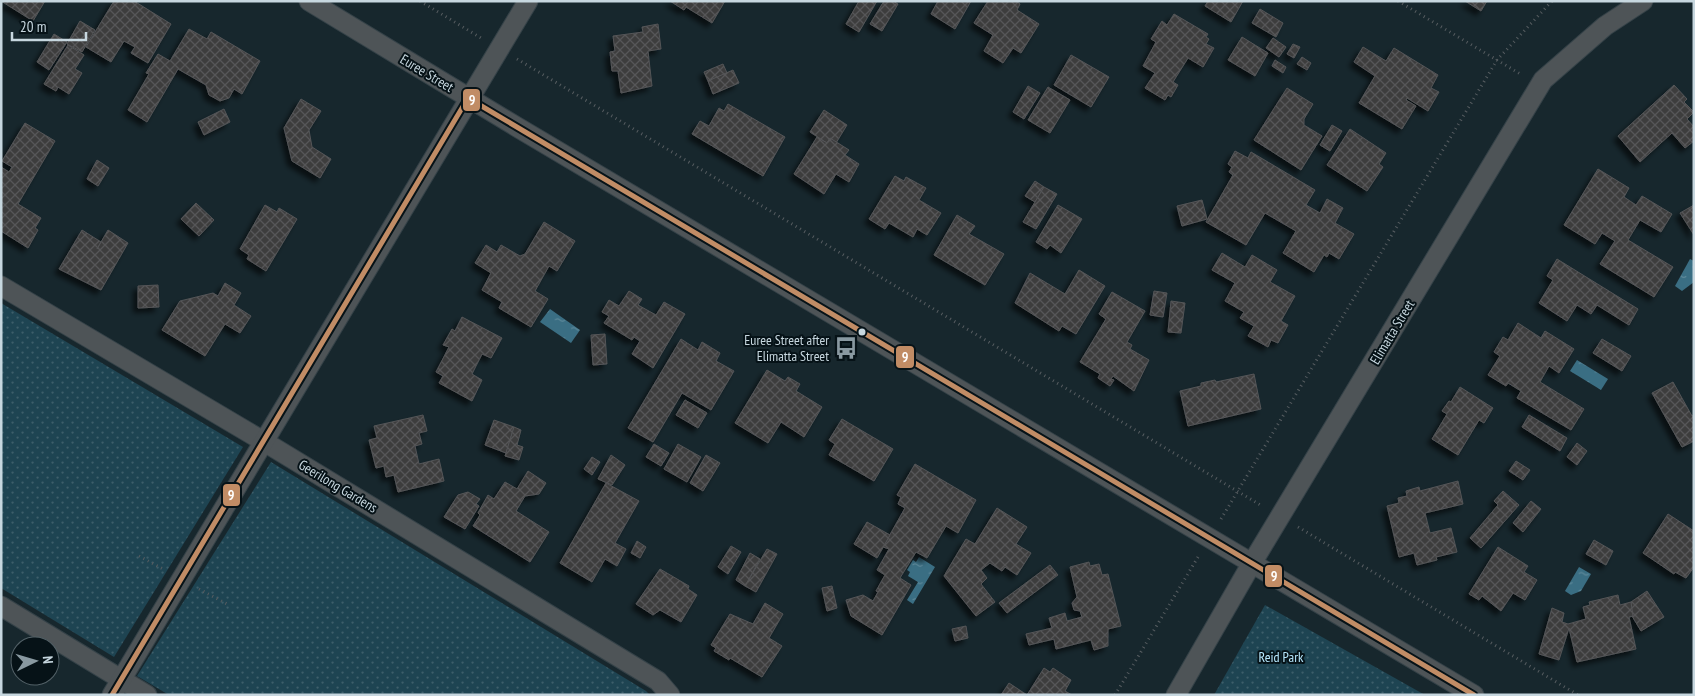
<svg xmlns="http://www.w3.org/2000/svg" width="1695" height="696" viewBox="0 0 1695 696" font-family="'PT Sans Narrow',sans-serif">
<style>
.park{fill:url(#park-dots)}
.water{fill:url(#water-ripples)}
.building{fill:url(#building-cross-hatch);stroke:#545557;filter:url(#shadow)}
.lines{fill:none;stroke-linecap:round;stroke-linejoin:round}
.street-casing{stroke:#354248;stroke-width:21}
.path{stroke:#575d61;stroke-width:3;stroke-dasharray:1 4;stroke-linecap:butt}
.street{stroke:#4e5457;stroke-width:19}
.bus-1-casing{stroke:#061217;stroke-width:9}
.bus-1{stroke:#c18c65;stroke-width:5}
.bus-dot{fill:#c7d7df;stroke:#061217;stroke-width:2}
.labels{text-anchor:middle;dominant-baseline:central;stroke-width:4;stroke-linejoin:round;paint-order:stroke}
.street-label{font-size:14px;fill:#c7d7df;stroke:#061217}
.poi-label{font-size:14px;fill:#c7d7df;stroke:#061217;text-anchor:end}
.park-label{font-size:14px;fill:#b6e7fd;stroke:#061217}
.line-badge{stroke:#061217;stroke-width:2}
.badge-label{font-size:14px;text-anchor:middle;font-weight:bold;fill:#fff}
</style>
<defs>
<pattern id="park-dots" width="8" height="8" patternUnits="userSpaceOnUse" patternTransform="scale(1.25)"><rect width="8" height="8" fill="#1e4452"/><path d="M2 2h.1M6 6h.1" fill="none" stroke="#3d5e6a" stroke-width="1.8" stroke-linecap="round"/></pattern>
<pattern id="water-ripples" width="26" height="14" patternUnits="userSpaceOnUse" patternTransform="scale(1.25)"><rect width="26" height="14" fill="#3a6e83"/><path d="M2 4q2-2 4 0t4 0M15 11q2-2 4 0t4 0" fill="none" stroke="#5e899a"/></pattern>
<pattern id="building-cross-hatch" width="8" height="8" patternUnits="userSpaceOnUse" patternTransform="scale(1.25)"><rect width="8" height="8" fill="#3c3c3e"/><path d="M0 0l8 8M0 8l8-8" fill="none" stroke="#575759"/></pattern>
<filter id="shadow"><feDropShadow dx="-4.5" dy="4.5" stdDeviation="2.5" flood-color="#0009"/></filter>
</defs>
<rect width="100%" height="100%" fill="#17272d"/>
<g class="park">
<path d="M1,303L243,447L114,657L1,588Z"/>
<path d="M271,462L646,691L650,695H169L137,676Z"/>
<path d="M1265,605L1425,695H1214Z"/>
</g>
<g class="water">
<path d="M1690,259L1694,261V282L1682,291L1675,286Z"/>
<path d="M550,309L580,330L571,343L540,322Z"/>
<path d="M1577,360L1608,379L1601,390L1570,371Z"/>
<path d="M919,557L935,567L913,604L907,600L918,582L908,576L910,572L907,570L913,560L916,562Z"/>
<path d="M1579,567L1591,574L1581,591L1571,595L1565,591Z"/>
</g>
<g class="building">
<path d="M1,1H45L33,21Z"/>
<path d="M114,1H134L171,24L148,63L131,53L135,47L124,41L111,62L86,47Z"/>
<path d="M670,1H725L712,23L686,7L684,10Z"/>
<path d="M859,1H877L859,32L846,24Z"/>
<path d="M884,1H893L898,4L882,31L870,24Z"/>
<path d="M938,1H971L955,29L931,14Z"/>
<path d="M988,1H1016L1020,4L1017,10L1039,24L1021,53L1013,48L1003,63L984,51L993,35L974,23Z"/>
<path d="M1208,1H1243L1231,22L1205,6Z"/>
<path d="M1465,1H1487L1481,11Z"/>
<path d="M1260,9L1283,23L1276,37L1252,23Z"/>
<path d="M1174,14L1208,34L1206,37L1209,39L1206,44L1214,48L1203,67L1188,58L1173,82L1178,85L1171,97L1168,95L1165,100L1145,88L1155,73L1143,66L1156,42L1151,39L1162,21L1167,25Z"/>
<path d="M80,21L95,30L82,52L67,44Z"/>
<path d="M658,24L661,49L648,51L652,86L621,93L618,71H612L610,52L615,51L613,36L643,32L642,27Z"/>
<path d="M189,29L207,39L211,32L260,61L242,94L234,89L229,98L220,101L209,95L206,85L178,69L147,122L128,110L149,74L146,73L158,54L170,61Z"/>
<path d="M54,34L67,42L49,70L37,62Z"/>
<path d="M1242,37L1268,53L1255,76L1228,60Z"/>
<path d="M1273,38L1286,47L1279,57L1266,48Z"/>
<path d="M1293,44L1300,47L1294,58L1287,54Z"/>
<path d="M68,45L84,55L75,69L82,73L69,94L58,87L56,91L44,84Z"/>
<path d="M1363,47L1386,61L1394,48L1438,75L1431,88L1439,92L1428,111L1407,98L1406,100L1416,106L1402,129L1359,103L1375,76L1354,62Z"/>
<path d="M1071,55L1109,77L1091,107L1054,85Z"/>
<path d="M1302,57L1311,63L1307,70L1297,64Z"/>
<path d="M1275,60L1286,67L1283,73L1272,66Z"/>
<path d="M723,64L727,73L708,81L704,72Z"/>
<path d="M733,70L739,83L713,94L708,81Z"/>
<path d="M1674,85L1687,99L1684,102L1694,112L1687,119L1694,127V141L1685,148L1672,133L1640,162L1618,136Z"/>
<path d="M1028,86L1040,93L1024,119L1013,112Z"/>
<path d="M1048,87L1070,100L1050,133L1028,120Z"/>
<path d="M1287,88L1313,104L1304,119V125L1322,136L1301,170L1254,140Z"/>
<path d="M301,99L321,111L309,130L312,147L331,159L320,178L292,161L284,128Z"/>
<path d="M728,104L785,137L763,176L692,134L700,121L709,126L719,108L724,111Z"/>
<path d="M224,109L230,122L204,135L198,122Z"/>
<path d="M824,110L847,125L836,143L830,138L827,143L810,132Z"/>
<path d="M25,123L55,141L18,204L41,218L35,228L38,230L28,248L1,231V167L9,172L12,167L2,161Z"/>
<path d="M1332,125L1342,131L1330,151L1320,145Z"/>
<path d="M1350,129L1386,153L1379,164L1383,167L1367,191L1327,165Z"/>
<path d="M817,137L827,143L830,138L849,150L845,155L859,164L849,182L836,174L824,194L794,174Z"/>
<path d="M1235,151L1248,158L1251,152L1315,190L1306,205L1320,213L1327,199L1343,208L1335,223L1354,234L1339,259L1329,253L1327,257L1324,255L1314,272L1283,253L1296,231L1265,213L1246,245L1206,222L1233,175L1229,172L1232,167L1228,164Z"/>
<path d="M97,160L109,168L98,186L87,179Z"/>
<path d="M1598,169L1629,188L1624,197L1636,205L1642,196L1672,214L1661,232L1640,220L1628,240L1673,267L1654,297L1600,264L1615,241L1602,233L1595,244L1564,225Z"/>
<path d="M895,176L904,181L906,177L926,188L919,200L941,213L927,235L917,229L913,237L889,223L885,229L869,219Z"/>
<path d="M1035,181L1044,187L1035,202L1025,196Z"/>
<path d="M1044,187L1057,194L1036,229L1023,222Z"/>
<path d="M1202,200L1207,219L1182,226L1177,206Z"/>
<path d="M196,203L214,220L199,236L181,219Z"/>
<path d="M265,205L277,212L279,208L297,219L266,271L247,259L249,255L240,249Z"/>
<path d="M1058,205L1082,219L1061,253L1050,245L1047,249L1036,242Z"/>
<path d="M1694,205V235L1680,213Z"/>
<path d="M957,215L975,226L969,234L1004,254L985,285L934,255Z"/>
<path d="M544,222L575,241L557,271L549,266L535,291L548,299L531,327L499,308L502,302L482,290L491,273L475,263L486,245L497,252L501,245L520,256L525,254Z"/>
<path d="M82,230L101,242L97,249L108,230L128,243L101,290L59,269Z"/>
<path d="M1222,253L1245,267L1252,255L1277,270L1270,282L1295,296L1281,321L1288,325L1278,343L1271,340L1268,347L1248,336L1254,326L1240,318L1244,312L1225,301L1235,283L1212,270Z"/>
<path d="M1557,259L1638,309L1629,325L1597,305L1591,314L1577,305L1567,321L1539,303L1553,280L1547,276Z"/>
<path d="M1079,270L1105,286L1076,334L1062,326L1059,331L1015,303L1030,273L1065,294Z"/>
<path d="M225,283L241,293L234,305L251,316L240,333L225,324L205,356L162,330L180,301L213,293L218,296Z"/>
<path d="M158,285L159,307L138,308V286Z"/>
<path d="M629,291L642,299L638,305L656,315L664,302L685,314L653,368L632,354L640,341L634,337L632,340L604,323L609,316L602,312L609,300L619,306Z"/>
<path d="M1154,291L1167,293L1163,317L1150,315Z"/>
<path d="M1112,292L1145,311L1127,342L1132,345L1130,349L1149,360L1134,391L1113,376L1111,379L1114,380L1110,386L1098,378L1100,374L1080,362L1106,319L1099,314Z"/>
<path d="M1171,301L1185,303L1181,333L1168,332Z"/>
<path d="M462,317L502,338L491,358L482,354L472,374L482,380L472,401L439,383L443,376L436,372L449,347L443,345L452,329L455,331Z"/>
<path d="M1518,323L1541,338L1545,331L1574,349L1559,373L1549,366L1540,382L1584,409L1571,430L1517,398L1521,391L1508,383L1506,386L1488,375L1500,356L1494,352L1503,337L1508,340Z"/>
<path d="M605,334L607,364L593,365L591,335Z"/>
<path d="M681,339L698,350L702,342L720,353L716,361L734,371L711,410L682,393L653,442L628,428Z"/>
<path d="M1602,339L1631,356L1622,371L1593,353Z"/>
<path d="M767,370L785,381L788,377L800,384L796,391L822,407L804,437L781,422L768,443L735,423Z"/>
<path d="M1254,374L1261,409L1188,426L1180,391L1201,386V383L1215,380L1216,382Z"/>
<path d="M1673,382L1692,416L1694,415V441L1682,447L1652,393Z"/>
<path d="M1460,387L1493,408L1484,423L1479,420L1458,455L1432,439L1447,414L1442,411L1449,401L1451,402Z"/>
<path d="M685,400L707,413L698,428L676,415Z"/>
<path d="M423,415L427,431L419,433L422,444L415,446L419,464L439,459L444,481L398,492L394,475L386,477L384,466L376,468L369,440L377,438L374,426Z"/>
<path d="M1529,415L1567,438L1560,451L1522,427Z"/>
<path d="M842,419L893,449L874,481L829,455L835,444L829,440Z"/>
<path d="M494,420L514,427L506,453L485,445Z"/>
<path d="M514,427L521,430L517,445L523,447L519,460L505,456Z"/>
<path d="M1577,443L1587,451L1577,465L1567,457Z"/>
<path d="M654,444L669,453L661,466L646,457Z"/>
<path d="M678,444L701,457L687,482L664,469Z"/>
<path d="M611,455L625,465L612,485L598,479Z"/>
<path d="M706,455L720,463L703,491L690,483Z"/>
<path d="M592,457L600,462L592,475L584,469Z"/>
<path d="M1516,461L1530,470L1523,480L1509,471Z"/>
<path d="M915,464L976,500L958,533L946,526L927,558L916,552L900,578L911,585L882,635L851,616L846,600L863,595L873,601L878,592L876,591L885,575L877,570L889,549L883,547L905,508L898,504L901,497L897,495Z"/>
<path d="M528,471L546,483L539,494L525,496L516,511L549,532L530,562L473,526L480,515L478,513L488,495L494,499L505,482L517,489Z"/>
<path d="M1458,481L1463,504L1425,513L1430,533L1451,528L1457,552L1436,557L1437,560L1417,565L1414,553L1399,557L1387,506L1399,503L1398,498L1407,496L1406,491L1419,487L1420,491Z"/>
<path d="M606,483L639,501L615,543L626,549L617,566L605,559L592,582L560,563Z"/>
<path d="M1503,491L1519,505L1481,548L1470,538L1498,505L1494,501Z"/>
<path d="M468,492L480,499L476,504L479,506L465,529L444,517L458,495Z"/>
<path d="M1531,501L1541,509L1523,532L1513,523Z"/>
<path d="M997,508L1027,527L1016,544L1031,553L1017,575L1005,567L1002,571L990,563L981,570L987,578L981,584L995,602L976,616L944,576L966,539L975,544Z"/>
<path d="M1668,514L1694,531V567L1686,578L1675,572L1674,574L1643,553Z"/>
<path d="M867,522L890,535L877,558L854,544Z"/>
<path d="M1594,540L1613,551L1606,565L1586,554Z"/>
<path d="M637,541L646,547L640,558L631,553Z"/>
<path d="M731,546L741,552L728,574L718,567Z"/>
<path d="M1498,547L1528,566L1524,572L1537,580L1525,600L1513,593L1501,611L1482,596L1479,600L1469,594Z"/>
<path d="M767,549L777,554L756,592L745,586Z"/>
<path d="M750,553L760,559L745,586L736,580Z"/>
<path d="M1089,562L1090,566L1099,564L1102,575L1108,574L1121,626L1108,629V646L1094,650L1091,640L1056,649L1054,639L1029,645L1026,634L1052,628L1049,618L1065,613L1067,621L1082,617L1080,611L1074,610L1072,603L1077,597L1070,567Z"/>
<path d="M1050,565L1058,575L1007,613L999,603Z"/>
<path d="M660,569L689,586L688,589L697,595L681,622L660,610L653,615L636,604Z"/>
<path d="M832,586L837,608L827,611L822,588Z"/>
<path d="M1647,591L1664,617L1641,631L1632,616L1631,602Z"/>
<path d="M1618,595L1620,605L1631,602L1633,616L1629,617L1636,649L1577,662L1569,628L1559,660L1539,654L1552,608L1564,613L1562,622L1568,624L1586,619L1583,607L1590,605L1589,602Z"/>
<path d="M765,603L783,614L769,638L782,646L762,677L730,658L729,660L714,651L716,648L711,645L730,614L753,624Z"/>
<path d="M966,626L968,638L955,641L952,629Z"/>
<path d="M1044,668L1050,672L1053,668L1071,680L1065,691L1072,695H1027Z"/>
<path d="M1009,683L1027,695H1001Z"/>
</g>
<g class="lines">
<defs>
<g id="street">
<path d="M309,1L517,127L1474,695"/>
<path d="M1,286L263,441L658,681L670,695"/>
<path d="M1,606L147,695"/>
<path d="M112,695L528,1"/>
<path d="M1176,695L1252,563L1543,80L1605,26L1643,1"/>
</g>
</defs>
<use href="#street" class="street-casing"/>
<g class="path">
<path d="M420,1L481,38"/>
<path d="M1398,1L1522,75"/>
<path d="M517,59L1262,506"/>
<path d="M1221,519L1497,60L1552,1"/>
<path d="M1298,527L1578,695"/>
<path d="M139,556L163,569"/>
<path d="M199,589L227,604"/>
<path d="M1115,695L1198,557"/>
</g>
<use href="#street" class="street"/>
<defs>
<path id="bus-1" d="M112,695L468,98L1474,695"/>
</defs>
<use href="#bus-1" class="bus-1-casing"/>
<use href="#bus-1" class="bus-1"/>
</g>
<defs>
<symbol id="bus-bare" viewBox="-9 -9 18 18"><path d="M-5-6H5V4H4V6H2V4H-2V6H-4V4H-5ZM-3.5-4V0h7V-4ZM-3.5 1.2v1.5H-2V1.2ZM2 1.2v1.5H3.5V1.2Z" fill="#8999a1" stroke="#061217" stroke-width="2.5" paint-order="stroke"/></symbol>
</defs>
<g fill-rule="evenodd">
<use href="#bus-bare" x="830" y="332" width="32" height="32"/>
</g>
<circle class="bus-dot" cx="862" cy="332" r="4.5"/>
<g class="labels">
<g class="street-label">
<text transform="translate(427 73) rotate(31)">Euree Street</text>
<text transform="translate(1392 332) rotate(-59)">Elimatta Street</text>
<text transform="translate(338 486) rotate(31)">Geerilong Gardens</text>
</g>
<g class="poi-label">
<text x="829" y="340">Euree Street after<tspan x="829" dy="16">Elimatta Street</tspan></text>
</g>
<g class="park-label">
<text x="1281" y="657">Reid Park</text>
</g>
</g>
<g class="line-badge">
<rect x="462" y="88" width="19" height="24" rx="5" fill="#c18c65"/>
<rect x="895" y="345" width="20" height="24" rx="5" fill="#c18c65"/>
<rect x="222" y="483" width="19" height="24" rx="5" fill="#c18c65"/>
<rect x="1264" y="564" width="19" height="24" rx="5" fill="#c18c65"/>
</g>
<g class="badge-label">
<text x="472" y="105">9</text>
<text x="905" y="362">9</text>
<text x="231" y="500">9</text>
<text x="1274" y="581">9</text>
</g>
<rect width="1695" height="696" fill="none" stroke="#c7d7df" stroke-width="5"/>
<g transform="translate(35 661) rotate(85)"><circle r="24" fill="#061217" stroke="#536167"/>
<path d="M0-4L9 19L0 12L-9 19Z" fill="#8999a1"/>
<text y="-8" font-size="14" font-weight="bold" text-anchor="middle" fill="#c7d7df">N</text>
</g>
<path d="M12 32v8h74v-8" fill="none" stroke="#c7d7df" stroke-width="2.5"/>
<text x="20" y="32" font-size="15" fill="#c7d7df" stroke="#061217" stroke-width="4" paint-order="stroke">20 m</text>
</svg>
